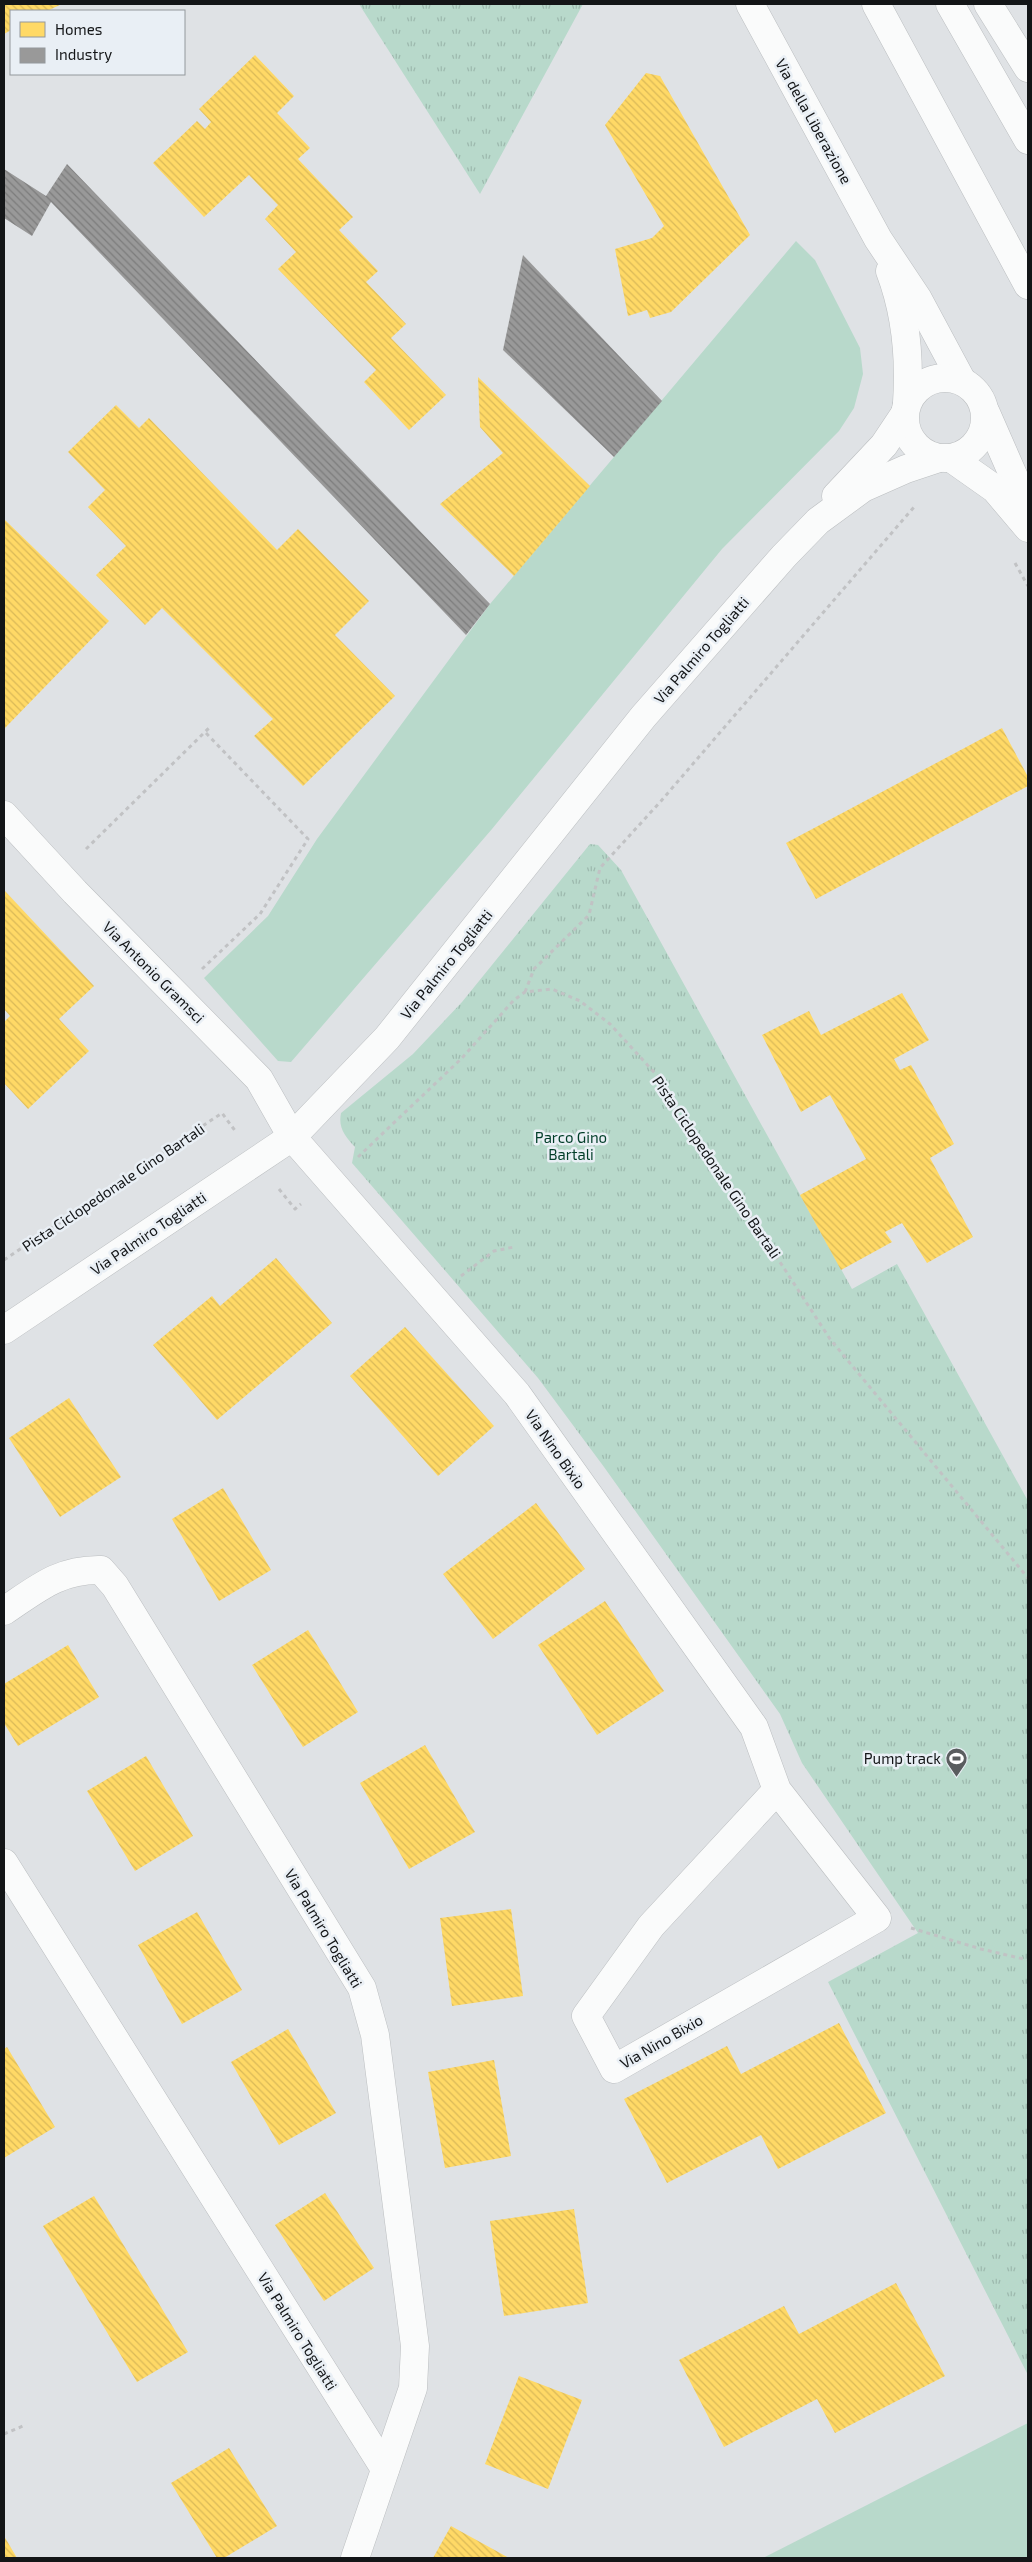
<svg xmlns="http://www.w3.org/2000/svg" width="1032" height="2562" viewBox="0 0 1032 2562" font-family="'Exo 2',sans-serif">
<style>
.grass{fill:#b8d9cb}
.park{fill:url(#park-tufts)}
.homes{fill:url(#homes-back-hatch)}
.industry{fill:url(#industry-back-hatch)}
.lines{fill:none;stroke-linecap:round;stroke-linejoin:round}
.minor-casing{stroke:#bbbec0;stroke-width:29}
.highway-casing{stroke:#bbbec0;stroke-width:29}
.path{stroke:#c1c2c4;stroke-width:3;stroke-dasharray:4 4;stroke-linecap:butt}
.minor{stroke:#fafbfb;stroke-width:28}
.highway{stroke:#fafbfb;stroke-width:28}
.labels{text-anchor:middle;dominant-baseline:central;stroke-width:5;stroke-linejoin:round;paint-order:stroke}
.street-label{font-size:15px;fill:#131517;stroke:#e9eff5}
.park-label{font-size:15px;fill:#003d28;stroke:#e9eff5}
.poi-label{font-size:15px;fill:#131517;stroke:#e9eff5;text-anchor:end}
</style>
<defs>
<pattern id="park-tufts" width="24" height="20" patternUnits="userSpaceOnUse" patternTransform="scale(1.25)"><rect width="24" height="20" fill="#b8d9cb"/><path d="M3 7l-1-3M5 7V3M7 7l1-3M15 17l-1-3M17 17v-4M19 17l1-3" fill="none" stroke="#9db9ae"/></pattern>
<pattern id="homes-back-hatch" width="6" height="6" patternUnits="userSpaceOnUse" patternTransform="scale(1.25)"><rect width="6" height="6" fill="#ffd966"/><path d="M-1 5l2 2M0 0l6 6M5-1l2 2" fill="none" stroke="#dab958"/></pattern>
<pattern id="industry-back-hatch" width="6" height="6" patternUnits="userSpaceOnUse" patternTransform="scale(1.25)"><rect width="6" height="6" fill="#999"/><path d="M-1 5l2 2M0 0l6 6M5-1l2 2" fill="none" stroke="#7c7c7c"/></pattern>
</defs>
<rect width="100%" height="100%" fill="#dfe2e5"/>
<g class="grass">
<path d="M796,241L815,260L860,348L863,374L854,408L839,431L722,549L492,829L291,1062L278,1061L204,978L268,916L317,839L490,604Z"/>
<path d="M1028,2423V2558H763Z"/>
</g>
<g class="park">
<path d="M359,4H583L480,194Z"/>
<path d="M590,844L598,845L621,870L852,1289L897,1264L1028,1501V2375L828,1982L918,1933L802,1763L780,1714L604,1467L538,1378L352,1163L355,1147C345,1136 338,1128 341,1113L413,1054L462,1002Z"/>
</g>
<g class="homes">
<path d="M4,4H62L47,11H11V30L4,34Z"/>
<path d="M255,55L294,96L277,113L310,148L298,159L353,217L339,230L378,271L366,282L406,324L391,338L446,395L409,430L364,382L376,370L278,269L296,252L265,219L278,205L249,175L204,217L153,163L197,121L205,129L211,122L199,109Z"/>
<path d="M646,73L660,76L750,235L671,312L650,318L647,310L628,316L615,249L652,238L664,226L605,125Z"/>
<path d="M478,377L590,486L514,576L440,504L503,453L480,427Z"/>
<path d="M116,405L139,428L149,418L277,550L298,529L369,601L335,635L395,696L303,786L254,736L273,719L162,608L145,625L96,575L126,546L88,507L105,490L68,452Z"/>
<path d="M4,519L109,621L4,729Z"/>
<path d="M1002,728L1028,777V786L816,899L786,843Z"/>
<path d="M4,890L94,986L59,1019L89,1051L28,1109L4,1083V1022L10,1016L4,1009Z"/>
<path d="M902,993L929,1040L894,1059L900,1070L911,1065L954,1144L930,1158L973,1237L927,1263L902,1223L885,1232L892,1242L841,1270L800,1195L866,1159L830,1095L801,1112L762,1035L809,1011L821,1035Z"/>
<path d="M276,1258L332,1323L217,1420L153,1345L212,1296L220,1306Z"/>
<path d="M405,1327L494,1426L438,1476L350,1376Z"/>
<path d="M69,1398L121,1477L60,1517L9,1438Z"/>
<path d="M223,1488L271,1570L219,1601L172,1519Z"/>
<path d="M536,1503L585,1569L493,1639L443,1574Z"/>
<path d="M605,1601L664,1691L597,1735L538,1645Z"/>
<path d="M308,1630L358,1712L303,1747L252,1665Z"/>
<path d="M68,1645L99,1697L18,1746L4,1723V1684Z"/>
<path d="M425,1745L475,1832L409,1869L360,1783Z"/>
<path d="M146,1756L193,1836L135,1871L87,1791Z"/>
<path d="M511,1909L523,1996L452,2006L440,1918Z"/>
<path d="M197,1912L242,1990L182,2024L138,1945Z"/>
<path d="M839,2023L886,2113L778,2169L761,2135L667,2183L624,2099L727,2046L741,2074Z"/>
<path d="M288,2029L336,2113L279,2145L231,2062Z"/>
<path d="M7,2047L55,2127L4,2158V2049Z"/>
<path d="M494,2060L511,2156L445,2168L428,2072Z"/>
<path d="M325,2193L374,2268L324,2301L275,2225Z"/>
<path d="M94,2196L188,2352L137,2382L43,2226Z"/>
<path d="M574,2209L588,2303L504,2316L490,2221Z"/>
<path d="M896,2283L945,2376L835,2433L817,2399L724,2447L679,2360L784,2306L799,2334Z"/>
<path d="M519,2376L582,2400L548,2489L485,2464Z"/>
<path d="M229,2448L277,2526L224,2558H217L171,2483Z"/>
<path d="M451,2526L509,2558H433Z"/>
<path d="M4,2536L17,2558H4Z"/>
</g>
<g class="industry">
<path d="M67,164L490,604L466,635L51,202L32,236L4,218V169L46,196Z"/>
<path d="M523,255L662,401L614,457L503,350Z"/>
</g>
<g class="lines">
<defs>
<g id="minor">
<path d="M750,4L878,239L918,299L962,381"/>
<path d="M988,4L1028,68"/>
<path d="M890,271C906,313 910,358 907,403"/>
<circle cx="945" cy="418" r="40"/>
<path d="M986,413L1028,509"/>
<path d="M951,458L995,489L1028,528"/>
<path d="M836,496L884,445L904,415"/>
<path d="M4,815L75,892L259,1079L292,1137L517,1394L754,1727L777,1790L877,1918L614,2069L586,2016L651,1926L777,1790"/>
<path d="M4,1330L292,1137L387,1038L643,717L784,556L818,521L863,488L906,469L939,458"/>
<path d="M4,1611C37,1589 59,1569 101,1570L115,1586L362,1988L375,2035L415,2346L413,2388L355,2558"/>
<path d="M4,1863L385,2469"/>
</g>
<g id="highway">
<path d="M876,4L1028,285"/>
<path d="M950,4L1028,140"/>
</g>
</defs>
<use href="#minor" class="minor-casing"/>
<use href="#highway" class="highway-casing"/>
<g class="path">
<path d="M1015,563L1028,586"/>
<path d="M86,849L210,727"/>
<path d="M202,969L260,914L308,839L205,732"/>
<path d="M525,992L534,969L589,915L600,868L661,801L914,507"/>
<path d="M358,1157L461,1059L514,1000L525,992L552,989L580,1001L610,1024L663,1082L830,1339L1028,1578"/>
<path d="M279,1189L295,1209L301,1204"/>
<path d="M4,1260L222,1113L236,1132"/>
<path d="M461,1276L494,1251L514,1247"/>
<path d="M911,1928L981,1949L1028,1960"/>
<path d="M4,2434L23,2426"/>
</g>
<use href="#minor" class="minor"/>
<use href="#highway" class="highway"/>
</g>
<defs>
<symbol id="stadium-pin" viewBox="-11 -11 22 30"><path d="M0 17L-7.5 6A9.5 9.5 0 1 1 7.5 6Z" fill="#5a5d5f" stroke="#e9eff5"/><path d="M0-5a6.5 5 0 1 0 0 10a6.5 5 0 1 0 0-10ZM-3.5-1.8h7v3.6h-7Z" fill="#fff"/></symbol>
</defs>
<g fill-rule="evenodd">
<use href="#stadium-pin" x="944" y="1746" width="25" height="34"/>
</g>
<g class="labels">
<g class="street-label">
<text transform="translate(814 121) rotate(61)">Via della Liberazione</text>
<text transform="translate(701 650) rotate(-49)">Via Palmiro Togliatti</text>
<text transform="translate(446 964) rotate(-51)">Via Palmiro Togliatti</text>
<text transform="translate(154 972) rotate(45)">Via Antonio Gramsci</text>
<text transform="translate(717 1167) rotate(56)">Pista Ciclopedonale Gino Bartali</text>
<text transform="translate(113 1187) rotate(-34)">Pista Ciclopedonale Gino Bartali</text>
<text transform="translate(148 1233) rotate(-34)">Via Palmiro Togliatti</text>
<text transform="translate(556 1449) rotate(55)">Via Nino Bixio</text>
<text transform="translate(324 1928) rotate(59)">Via Palmiro Togliatti</text>
<text transform="translate(661 2041) rotate(-30)">Via Nino Bixio</text>
<text transform="translate(298 2331) rotate(58)">Via Palmiro Togliatti</text>
</g>
<g class="park-label">
<text x="571" y="1137">Parco Gino<tspan x="571" dy="17">Bartali</tspan></text>
</g>
<g class="poi-label">
<text x="941" y="1758">Pump track</text>
</g>
</g>
<rect width="1032" height="2562" fill="none" stroke="#131517" stroke-width="10"/>
<rect x="10" y="10" width="175" height="65" fill="#e9eff5" stroke="#93989c"/>
<rect x="20" y="22" width="25" height="15" fill="#ffd966" stroke="#93989c"/>
<text x="55" y="35" font-size="15" fill="#131517">Homes</text>
<rect x="20" y="48" width="25" height="15" fill="#999999" stroke="#93989c"/>
<text x="55" y="60" font-size="15" fill="#131517">Industry</text>
</svg>
